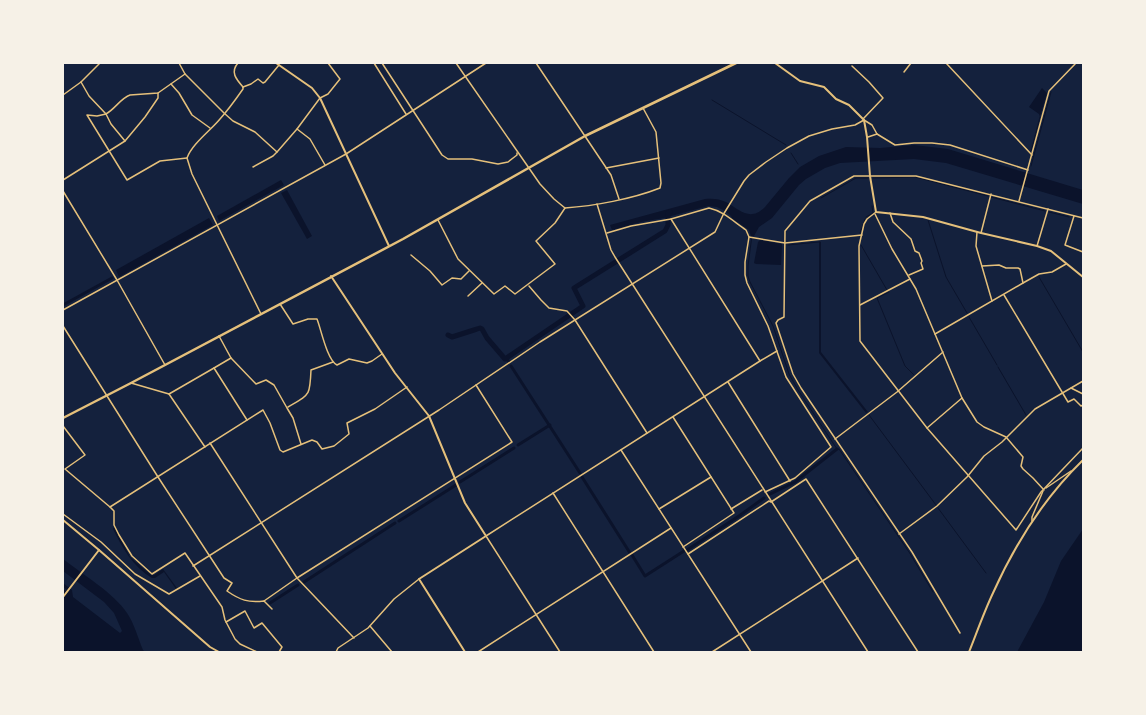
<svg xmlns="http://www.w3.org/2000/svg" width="1146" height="715" viewBox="0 0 1146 715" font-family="Raleway,sans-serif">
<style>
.water{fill:#0b132b}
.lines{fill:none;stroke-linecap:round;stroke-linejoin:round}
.stream{stroke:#0b132b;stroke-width:1}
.canal{stroke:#0b132b;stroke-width:3}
.river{stroke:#0b132b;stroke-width:5}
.minor{stroke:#e5c07b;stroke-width:1.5}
.tertiary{stroke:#e5c07b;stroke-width:2}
.secondary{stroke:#e5c07b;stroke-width:2}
.primary{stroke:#e5c07b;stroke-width:2.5}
</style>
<rect width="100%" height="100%" fill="#14213d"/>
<g class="water">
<path d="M1042,88L1047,93L1040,117L1039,114L1029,107Z"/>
<path d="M914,145L948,149L1083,190V204L946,163L914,159L840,163L825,168L806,179L799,185L772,218L759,227L754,236H751L749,230L733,219L730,215L723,210L717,207L708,206L664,218L641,222L612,230L610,225L705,199C713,198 720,199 726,202C740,210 750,222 765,207L789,178L800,167L819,156L846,147L880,148Z"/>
<path d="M281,180L284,185L219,221L217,216Z"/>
<path d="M287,190L312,236L307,239L281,193Z"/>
<path d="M209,218L213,225L119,277L116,270Z"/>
<path d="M760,240L782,244L781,265L756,264L754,263L758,242Z"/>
<path d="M819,241L821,242V352L868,412L866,413L819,353Z"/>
<path d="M114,527L130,557L151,575H154L163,569L177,588L176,589L164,572L155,578H152C133,567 122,547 113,529Z"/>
<path d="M1083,529V652H1017L1044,602L1061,561Z"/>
<path d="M63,559C82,574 114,593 127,613C134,623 138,638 143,650L145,652L147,651L148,652H63V596L65,597L63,595V589L70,593L63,587V583L72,590L73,597L120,633L122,631L114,613L104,602L63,571Z"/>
</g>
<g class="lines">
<g class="stream">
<path d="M712,100L786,145"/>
<path d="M1031,151L1040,117"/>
<path d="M791,153L798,164"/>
<path d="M1031,166L1051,92"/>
<path d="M873,178L915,177L988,196"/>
<path d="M991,197L1045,211"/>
<path d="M821,198L856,178H868"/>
<path d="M1049,212L1069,217"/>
<path d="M866,217L873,213L872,206"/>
<path d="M928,220L946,277L967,313"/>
<path d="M860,233L865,219"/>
<path d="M752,235L748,266V276L750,282L773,326L789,374L798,390L837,449H839L909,552L933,592"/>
<path d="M788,245L819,242"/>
<path d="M861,245L887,290"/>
<path d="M1039,277L1083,352"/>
<path d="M889,292L877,298L905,366L914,375"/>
<path d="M969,317L997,365"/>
<path d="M998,367L1026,415"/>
<path d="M869,415L936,505"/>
<path d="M938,508L986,573"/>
</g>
<g class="canal">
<path d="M63,305L112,278"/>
<path d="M506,358L509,362"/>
<path d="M511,366L580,473"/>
<path d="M518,445L550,425"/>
<path d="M582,477L630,553"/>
<path d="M460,482L514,448"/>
<path d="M768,495L795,482L837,449"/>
<path d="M399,521L456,485"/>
<path d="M687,550L739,516L764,498"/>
<path d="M632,555L645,576L684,551"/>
<path d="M304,582L395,523"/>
<path d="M270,603L298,585"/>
</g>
<path class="river" d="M448,335L452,337L474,330L480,328L482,329L487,338L505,359L583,306L574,288L665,231L668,225V213L670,212"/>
<g class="minor">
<path d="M179,63L185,74L224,113L233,121L255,132L277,152L297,129L320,98L328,94L340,79L328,63"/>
<path d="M238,63C230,72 236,79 243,87"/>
<path d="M374,63L406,114"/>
<path d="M382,63L442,155L448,159H472L498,164L508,162L517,155V153"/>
<path d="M456,63L540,184L554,199L565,208C594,206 632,199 660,188L661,183L656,132L643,108"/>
<path d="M536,63L611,175L619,199"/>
<path d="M946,63L1032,155"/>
<path d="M852,66L869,82L883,98L863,119"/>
<path d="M904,72L911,63"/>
<path d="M81,82L89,96L106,114C115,109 121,98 130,95L158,93L185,74"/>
<path d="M171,84L179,93L192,115L210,128"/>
<path d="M243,87V89C236,99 228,110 220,119C210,131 192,144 187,158L192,174L261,314"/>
<path d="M243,87L251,84L258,79L263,83L265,82L279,65"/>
<path d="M63,95L81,82L100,63"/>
<path d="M297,129L310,139L325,165"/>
<path d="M868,137L877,134L895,145L914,143H932L950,145L1028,170"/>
<path d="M125,141L111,124L106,114L97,116L87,115L127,180L160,161L187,158"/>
<path d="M253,167L273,156L277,152"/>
<path d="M606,168L659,158"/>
<path d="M63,180L125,141L145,117L158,98V93"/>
<path d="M63,191L117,280L165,365"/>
<path d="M1019,201L1049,91L1076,63"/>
<path d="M597,204L611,250L615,257L868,652"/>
<path d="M876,212L867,219L864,224L859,246L860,341L927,428L1016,530L1041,492L1083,448"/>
<path d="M890,213L893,222L911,239L915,251L919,253L922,261L921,263L923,269L909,275"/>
<path d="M875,214L892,249L916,289L962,398L977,422L984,427L1006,437L1023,457L1021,466L1023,469L1033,478L1044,490"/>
<path d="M1074,216L1065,245L1083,252"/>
<path d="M438,220L458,259L494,294L505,286L515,294L555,264L536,241L555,223L565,208"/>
<path d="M977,232L976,246L992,301"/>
<path d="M607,233L631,226L671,219L709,208C723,211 734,222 746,230L749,237L745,262V275L747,283L768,326L786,377L831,447L795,478L765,492"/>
<path d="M981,233L991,194"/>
<path d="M749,237L785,243L862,235"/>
<path d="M1037,246L1048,209"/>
<path d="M411,255L430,271L442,285L452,278L461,279L469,271"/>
<path d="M982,266L999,265L1006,268H1018L1020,269L1023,283"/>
<path d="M529,286L541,300L549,308L567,311L575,320L647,433"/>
<path d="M1004,295L1068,402L1074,399L1081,406L1083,405"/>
<path d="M468,296L482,283"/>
<path d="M280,304L293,324L308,319H317C321,329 327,360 337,365L349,359L367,363L372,361L382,354"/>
<path d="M860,305L910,279"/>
<path d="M63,310L346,154L486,63"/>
<path d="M63,326L158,477L224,578L232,583L227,591C240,600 248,603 264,601L272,609"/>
<path d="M935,334L1023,283L1039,274L1052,272L1066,264"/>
<path d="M219,336L231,358L256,384L266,380L274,385L287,408L293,418L301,444"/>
<path d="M231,358L214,368L247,420"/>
<path d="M760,361L777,351"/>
<path d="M728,382L790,481"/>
<path d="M131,383L169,394L214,368"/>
<path d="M1071,388L1083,394"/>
<path d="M169,394L205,447"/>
<path d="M288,407C310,394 310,396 311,370L333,362"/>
<path d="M673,417L734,513L683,547"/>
<path d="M63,426L85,455L65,469L110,507"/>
<path d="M927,428L962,398"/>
<path d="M835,439L897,392L943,352"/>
<path d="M210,443L297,578L512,442L476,385"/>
<path d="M621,450L751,652"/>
<path d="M1046,488L1071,471"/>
<path d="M553,493L654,652"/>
<path d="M659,509L711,477"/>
<path d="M731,509L762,490"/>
<path d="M63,514L101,542L135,574L169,594L200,576"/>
<path d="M1032,521V517L1043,491"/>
<path d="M899,534L937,506L967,477L984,456L1002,442L1035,409L1083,381"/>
<path d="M688,554L769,501L771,502L806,479L918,652"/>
<path d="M193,566L439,410L540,342L715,232L723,215L744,181L749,175L766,162L787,148L809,136L832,129L855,125L864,120L872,125L877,134"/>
<path d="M264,601L297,578L354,638"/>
<path d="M226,622L245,611L254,628L262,623L282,647L279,652"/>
<path d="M370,626L392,652"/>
<path d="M960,633L912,552L801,388L793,374L776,323L778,320L784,317L785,231L810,201L854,176H916L1083,218"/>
<path d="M257,652L240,644L235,639L225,620L222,607L185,553L152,574L132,556L119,535L114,525V511L110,507L263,410L270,423L280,450L283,452L312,440L317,442L322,449L334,446L349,434L347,423L375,409L407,387"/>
<path d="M336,652L338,648L368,628L394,599L419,579"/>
<path d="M478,652L671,528"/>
<path d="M560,652L486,536L760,361L671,219"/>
<path d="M712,652L858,558"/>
</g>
<path class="tertiary" d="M63,597L99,550"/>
<g class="secondary">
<path d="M276,63L312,88L320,98L389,246"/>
<path d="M775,63L800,81L824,87L836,99L849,105L864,120L867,137L870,176L876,212L923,217L981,233L1037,246L1051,251L1083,277"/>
<path d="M331,276L395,373L429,416L465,503L486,536L419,579L465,652"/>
<path d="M63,520L99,550L210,647L219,652"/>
<path d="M969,652C977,632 984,612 993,593C1015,544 1044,498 1083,460"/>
</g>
<path class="primary" d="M63,418L131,383L403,239L585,136L736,63"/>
</g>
<rect width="1146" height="715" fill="none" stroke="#f6f1e7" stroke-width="128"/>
</svg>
